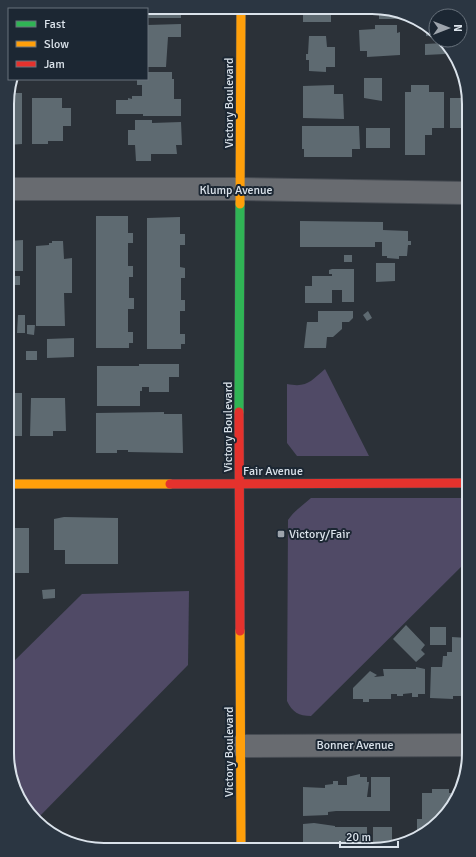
<svg xmlns="http://www.w3.org/2000/svg" width="476" height="857" viewBox="0 0 476 857" font-family="Signika,sans-serif">
<style>
.green{fill:#504a66}
.building{fill:#5e6a71}
.lines{fill:none;stroke-linecap:round;stroke-linejoin:round}
.street-casing{stroke:#484d54;stroke-width:24}
.fast-casing{stroke:#484d54;stroke-width:10}
.slow-casing{stroke:#484d54;stroke-width:10}
.jam-casing{stroke:#484d54;stroke-width:10}
.street{stroke:#686b70;stroke-width:22}
.fast{stroke:#30b455;stroke-width:9}
.slow{stroke:#ff9f0a;stroke-width:9}
.jam{stroke:#e5322d;stroke-width:9}
.poi-dot{fill:#9da4ac;stroke:#1c2733;stroke-width:1.5}
.labels{text-anchor:middle;dominant-baseline:central;stroke-width:4;stroke-linejoin:round;paint-order:stroke}
.street-label{font-size:12px;fill:#dae2ea;stroke:#1c2733}
.poi-label{font-size:12px;fill:#dae2ea;stroke:#1c2733;text-anchor:start}
.rim{fill:none;stroke:#dae2ea;stroke-width:2}
</style>
<rect width="100%" height="100%" fill="#2b3138"/>
<g class="green">
<path d="M325,369L369,456H297L287,443V384C307,388 311,381 325,369Z"/>
<path d="M311,498H467V561L311,716C299,716 292,712 287,701L288,520C294,511 303,505 311,498Z"/>
<path d="M189,591L188,665L36,820L12,785L7,753V668L82,594Z"/>
</g>
<g class="building">
<path d="M139,7H181V18H147V9H139Z"/>
<rect x="303" y="8" width="28" height="14"/>
<path d="M347,9H391L400,13V19H379V12H347Z"/>
<path d="M181,24V37H168L166,67H147V25Z"/>
<path d="M375,25H397V33L400,32V55L367,57V51H360L359,30L375,29Z"/>
<path d="M426,26L436,31V35L426,36Z"/>
<path d="M309,36H326L327,47H335V67H326V72L309,71V60H306V54H308Z"/>
<path d="M444,43L445,54L425,55V44Z"/>
<path d="M147,72H172V79H174V99H181V116H143V114H116V100H128V98L132,99V96H142V85H137V79H147Z"/>
<path d="M364,78H382V101L364,98Z"/>
<path d="M334,85V94H343L344,119L303,118V86Z"/>
<path d="M411,85H429V92H444V128H432V135H425V155H405V92H411Z"/>
<path d="M8,93H22V144L8,145Z"/>
<path d="M32,98H62V108H71V126H63V141H48V144H32Z"/>
<rect x="450" y="98" width="14" height="30"/>
<path d="M135,120H152V123L181,122L182,145H176L177,154H151V161H136L135,145H128V130H135Z"/>
<path d="M302,126H359L360,149H352V157H304V149H302Z"/>
<rect x="366" y="128" width="24" height="20"/>
<path d="M96,216H128V233H133V243H128V266H133V277H129V298H134V309H128V332H133V343H129V348H96Z"/>
<path d="M180,217V234H185V245H180V267L185,268V278H181V300H185V311H180V334H185V344H181V349H147V218Z"/>
<path d="M300,221L383,222V230L408,231V241H411V245H408L407,256H399V259L387,258V256H382V242H375V247H300Z"/>
<path d="M23,240V271H12V285H8V241Z"/>
<path d="M52,241H63L64,259L72,258V293H64L65,326H36V246L49,245V243H52Z"/>
<rect x="344" y="255" width="8" height="7"/>
<path d="M376,263H395V281L376,282Z"/>
<path d="M332,269H354V302H342V290H332V303H305V286H312V276H332V274H329V270Z"/>
<rect x="15" y="276" width="5" height="9"/>
<path d="M318,311H353V318L349,322H342V329L333,337H327L326,348H304L307,322H318Z"/>
<path d="M368,311L372,318L367,321L363,315Z"/>
<path d="M18,315H25V333H17Z"/>
<path d="M27,325H35L34,335L27,334Z"/>
<path d="M74,338V357L47,358V339Z"/>
<rect x="26" y="351" width="11" height="9"/>
<path d="M139,364H179V377H169V392H149V387H142V391H140V406H97V366H139Z"/>
<rect x="7" y="393" width="15" height="43"/>
<path d="M31,398H65L66,431H53V436H30Z"/>
<path d="M164,412V414H182L183,453L128,452V450H117V453H96V413Z"/>
<path d="M64,517L118,518V564H65V550H54V519Z"/>
<rect x="7" y="528" width="22" height="45"/>
<path d="M55,589V598L43,599L42,590Z"/>
<path d="M406,625L425,645L421,650L425,654L416,662L393,639Z"/>
<rect x="430" y="627" width="16" height="18"/>
<path d="M452,637L468,638V696H453V699L430,698L431,667H442L443,656H447V652H452Z"/>
<path d="M416,667L425,669V694H418V697H412V693L403,694V696H397V694H391V699H369V702H363V699H353V688L370,671L377,675L374,677L384,676L383,669H416Z"/>
<path d="M360,774V777H367V782H369L367,797H371V777H390V811H336L328,812V815L303,816V787L325,788V785L333,784V781H338V785H347V777Z"/>
<path d="M432,789H449V793H456L449,812L417,836V819H422V793H432Z"/>
<path d="M314,823L335,826V827H367V845L303,846V824Z"/>
<rect x="373" y="827" width="19" height="18"/>
</g>
<g class="lines">
<defs>
<g id="street">
<path d="M8,189H241L465,193"/>
<path d="M241,746L469,745"/>
</g>
<path id="fast" d="M239,412L240,204"/>
<g id="slow">
<path d="M240,204L241,8"/>
<path d="M7,484H170"/>
<path d="M240,631L241,847"/>
</g>
<g id="jam">
<path d="M239,412L240,631"/>
<path d="M170,484L467,483"/>
</g>
</defs>
<use href="#street" class="street-casing"/>
<use href="#fast" class="fast-casing"/>
<use href="#slow" class="slow-casing"/>
<use href="#jam" class="jam-casing"/>
<use href="#street" class="street"/>
<use href="#fast" class="fast"/>
<use href="#slow" class="slow"/>
<use href="#jam" class="jam"/>
</g>
<rect class="poi-dot" x="277" y="530" width="8" height="8" rx="2"/>
<g class="labels">
<g class="street-label">
<text transform="translate(229 103) rotate(-90)">Victory Boulevard</text>
<text x="236" y="190">Klump Avenue</text>
<text transform="translate(228 427) rotate(-90)">Victory Boulevard</text>
<text x="273" y="471">Fair Avenue</text>
<text x="355" y="745">Bonner Avenue</text>
<text transform="translate(229 752) rotate(-90)">Victory Boulevard</text>
</g>
<g class="poi-label">
<text x="289" y="534">Victory/Fair</text>
</g>
</g>
<path d="M0 0H476V857H0ZM104 14H372A90 90 0 0 1 462 104V753A90 90 0 0 1 372 843H104A90 90 0 0 1 14 753V104A90 90 0 0 1 104 14Z" fill="#2b3642" fill-rule="evenodd"/>
<path class="rim" d="M104 14H372A90 90 0 0 1 462 104V753A90 90 0 0 1 372 843H104A90 90 0 0 1 14 753V104A90 90 0 0 1 104 14Z"/>
<rect x="8" y="8" width="140" height="72" fill="#1c2733" stroke="#68727c"/>
<rect x="16" y="21" width="20" height="6" fill="#30b455" stroke="#68727c"/>
<text x="44" y="28" font-size="12" fill="#dae2ea">Fast</text>
<rect x="16" y="41" width="20" height="6" fill="#ff9f0a" stroke="#68727c"/>
<text x="44" y="48" font-size="12" fill="#dae2ea">Slow</text>
<rect x="16" y="61" width="20" height="6" fill="#e5322d" stroke="#68727c"/>
<text x="44" y="68" font-size="12" fill="#dae2ea">Jam</text>
<g transform="translate(448 28) rotate(90)"><circle r="19" fill="#1c2733" stroke="#68727c"/>
<path d="M0-3L7 15L0 10L-7 15Z" fill="#9da4ac"/>
<text y="-6" font-size="11" font-weight="bold" text-anchor="middle" fill="#dae2ea">N</text>
</g>
<path d="M340 841v6h58v-6" fill="none" stroke="#dae2ea" stroke-width="2"/>
<text x="346" y="841" font-size="12" fill="#dae2ea" stroke="#1c2733" stroke-width="3" paint-order="stroke">20 m</text>
</svg>
